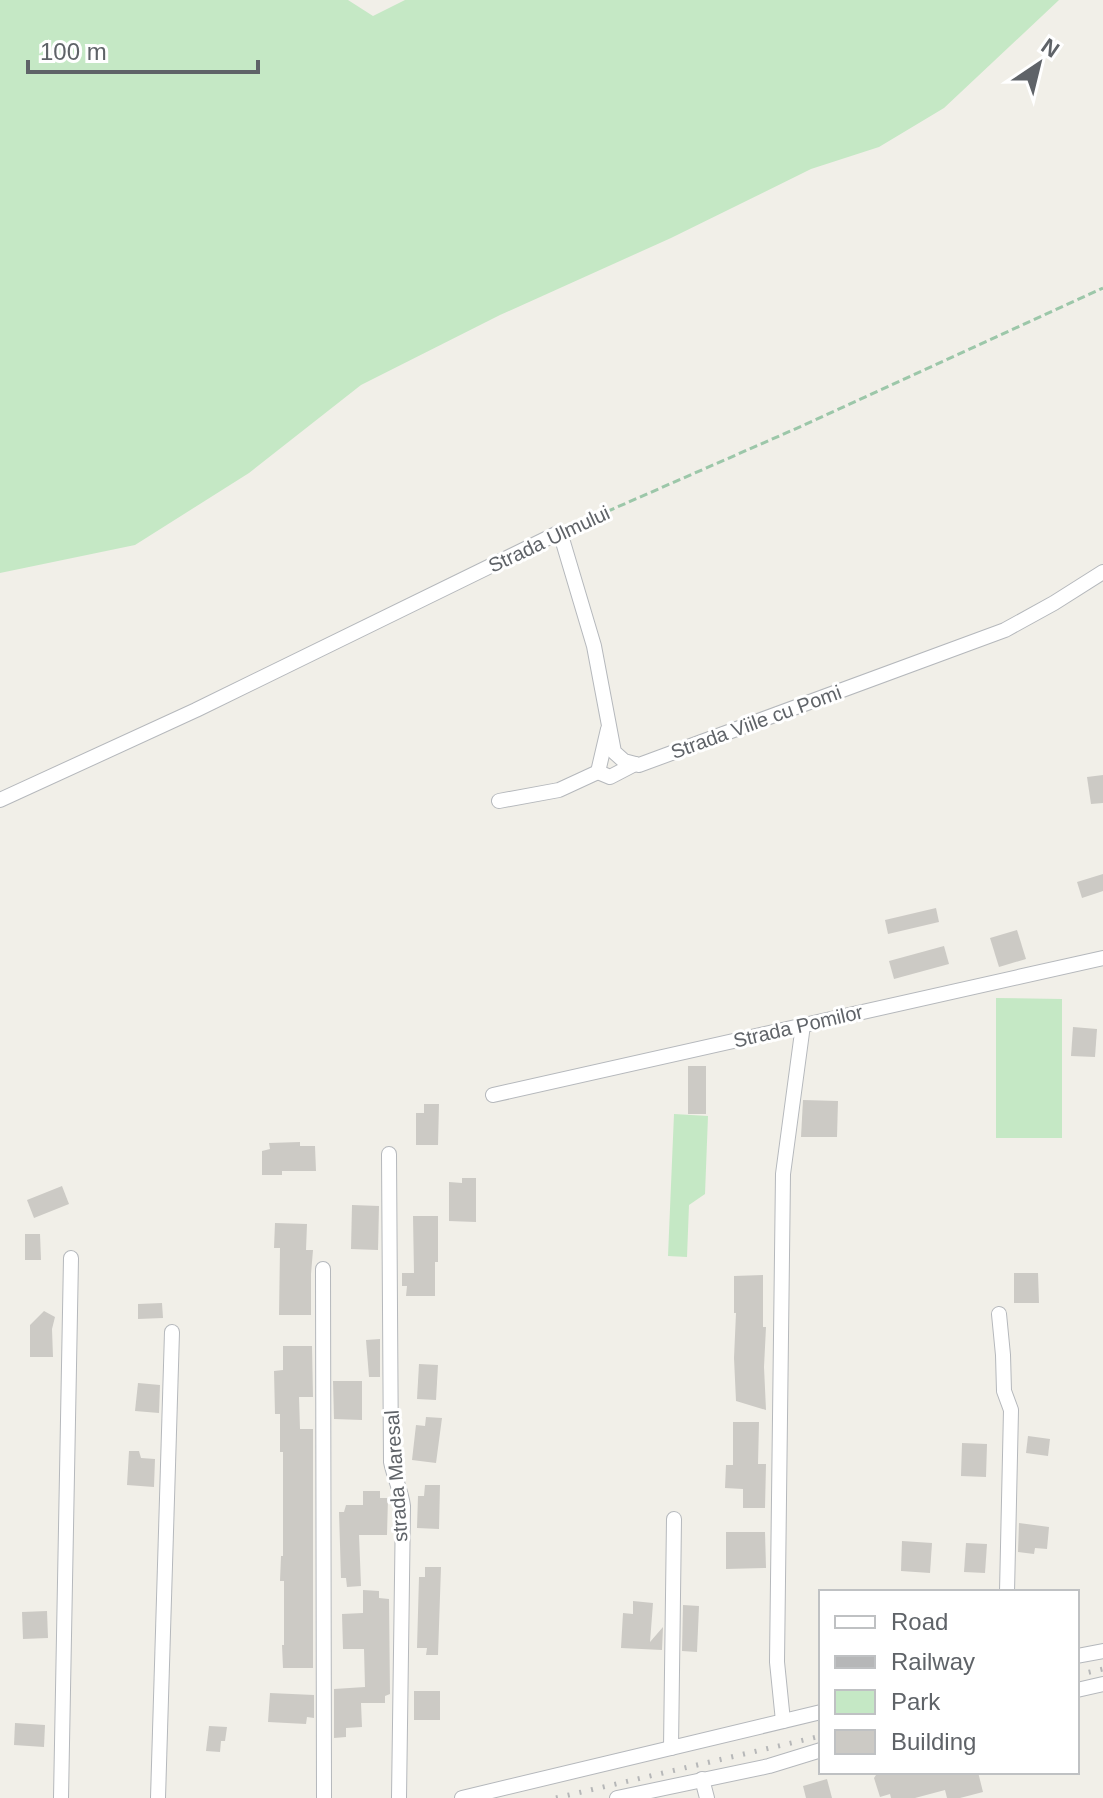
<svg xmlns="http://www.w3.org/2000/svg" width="1103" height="1798" viewBox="0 0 1103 1798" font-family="Helvetica,sans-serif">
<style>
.green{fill:#c5e8c5}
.building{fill:#cccac5}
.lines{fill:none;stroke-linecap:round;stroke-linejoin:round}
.minor-casing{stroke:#b5b8bc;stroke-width:16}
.path{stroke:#9cc7a9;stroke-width:3;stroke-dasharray:8 4;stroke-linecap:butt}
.minor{stroke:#fff;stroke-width:14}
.rail{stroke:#b6b7b8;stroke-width:5;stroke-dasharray:2 10;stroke-linecap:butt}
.labels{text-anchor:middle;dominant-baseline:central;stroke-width:6;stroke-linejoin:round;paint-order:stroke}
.street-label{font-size:20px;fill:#5f6368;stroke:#fff}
</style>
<rect width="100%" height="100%" fill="#f1efe8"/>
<g class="green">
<path d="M0,0H348L373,16L405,0H1059L944,108L879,147L811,169L671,238L500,315L361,385L249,473L135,545L0,573Z"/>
<path d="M996,998L1062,999V1138H996Z"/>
<path d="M674,1114L708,1116L705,1194L689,1205L687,1257L668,1256Z"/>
</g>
<g class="building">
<path d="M1103,775V803L1091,804L1087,777Z"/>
<path d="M1103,874V891L1082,898L1077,882Z"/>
<path d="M936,908L939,922L888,934L885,920Z"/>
<path d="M1017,930L1026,959L999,967L990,938Z"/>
<path d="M944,946L949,964L894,979L889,961Z"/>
<path d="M1073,1027L1097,1029L1095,1057L1071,1056Z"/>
<rect x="688" y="1066" width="18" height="48"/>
<path d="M803,1100L838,1101L837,1137H801Z"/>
<path d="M424,1104H439L438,1145H416V1113H424Z"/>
<path d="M300,1142V1146H315L316,1171H282V1175H262V1151L270,1149L269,1143Z"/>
<path d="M462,1178H476V1222L449,1221V1182L462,1183Z"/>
<path d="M62,1186L69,1204L34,1218L27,1200Z"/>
<path d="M352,1205L379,1206L378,1250L351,1249Z"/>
<path d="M413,1216H438V1262H435V1296H406L407,1286H402V1273H414Z"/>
<path d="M275,1223L307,1224L306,1250H313L311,1274V1315H279L280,1248H274Z"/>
<path d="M25,1234H40L41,1260H25Z"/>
<path d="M1014,1273H1038L1039,1303H1014Z"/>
<path d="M763,1275V1327H766L764,1367L766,1410L736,1401L734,1358L736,1313H734V1276Z"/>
<path d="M162,1303L163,1318L138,1319V1304Z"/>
<path d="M44,1311L55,1317L52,1329L53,1357H30V1325Z"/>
<path d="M380,1339V1377H369L366,1340Z"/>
<path d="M283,1346H312L313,1397H299L300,1429H313V1668H283L282,1645H284V1581H280L281,1556H283V1452H280V1414H275L274,1371L283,1370Z"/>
<path d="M419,1364L438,1365L436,1400L417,1399Z"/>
<path d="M333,1381H362V1420L334,1419Z"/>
<path d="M138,1383L160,1385L159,1413L135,1411Z"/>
<path d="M426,1417L442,1418L436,1463L412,1460L416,1425L425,1426Z"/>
<path d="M733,1422H759L758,1464H766L765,1508H743V1489L725,1488L726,1465H733Z"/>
<path d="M1028,1436L1050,1439L1048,1456L1026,1453Z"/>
<path d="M962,1443L987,1444L986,1477L961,1476Z"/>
<path d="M129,1451H139L141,1458L155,1459L154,1487L127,1485Z"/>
<path d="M425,1485H440L439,1529L417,1528L418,1496H424Z"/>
<path d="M363,1491H380V1498H388L387,1535H359L361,1586L347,1587L346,1578H341L339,1512H344L346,1505H363Z"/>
<path d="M1019,1523L1049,1527L1047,1549L1035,1548L1034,1554L1018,1552Z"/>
<path d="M726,1532H765L766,1568L726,1569Z"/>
<path d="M902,1541L932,1543L930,1573L901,1571Z"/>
<path d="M966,1543L987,1544L985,1573L964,1572Z"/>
<path d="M425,1567H441L438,1655H426L427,1648H417L419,1577H425Z"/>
<path d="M363,1590L379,1591V1598L389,1599L390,1694L385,1696V1703H361L362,1727L346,1728V1737L334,1738V1689L365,1687L364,1649H343L342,1614L363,1613Z"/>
<path d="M633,1601L653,1603L650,1642L663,1627L662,1650L621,1648L623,1613L633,1614Z"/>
<path d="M683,1605L699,1606L697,1652L682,1651Z"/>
<path d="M47,1611L48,1638L23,1639L22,1612Z"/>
<rect x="414" y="1691" width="26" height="29"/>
<path d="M270,1693L314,1695V1718L307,1717L306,1724L268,1722Z"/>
<path d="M15,1723L45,1725L44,1747L14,1745Z"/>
<path d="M209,1726L227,1727L225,1741H221L220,1752L206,1751Z"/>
<path d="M878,1772H978L983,1792L960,1798H947L945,1790L915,1798H891L890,1794L880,1797L874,1778Z"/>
<path d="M827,1779L832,1798H806L803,1786Z"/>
</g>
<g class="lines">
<defs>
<g id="minor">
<path d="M598,772L610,777L635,764"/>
<path d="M0,800L196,710L560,532L594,646L614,752L624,761L639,765L1005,630L1054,603L1103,572"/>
<path d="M499,801L559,790L598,772L608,729"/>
<path d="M493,1095L1103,958"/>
<path d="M389,1154L391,1462C394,1477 401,1490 403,1506L399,1798"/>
<path d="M323,1269L324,1798"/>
<path d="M999,1314L1003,1355L1004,1391L1011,1410L1007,1592"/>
<path d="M674,1519L671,1748L821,1712"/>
<path d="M1077,1656L1103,1651"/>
<path d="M1077,1690L1103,1684"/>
<path d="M783,1721L777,1662L783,1174L803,1025"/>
<path d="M702,1779L707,1798"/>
<path d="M61,1798L71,1258"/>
<path d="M158,1798L172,1332"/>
<path d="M462,1798L671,1748"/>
<path d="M617,1798L769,1766L821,1750"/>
</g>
</defs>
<use href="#minor" class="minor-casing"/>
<path class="path" d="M574,526L802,426L1103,288"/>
<use href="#minor" class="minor"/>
<g class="rail">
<path d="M1077,1675L1103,1669"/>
<path d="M556,1798L821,1736"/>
</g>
</g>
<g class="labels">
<g class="street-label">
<text transform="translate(549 539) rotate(-25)">Strada Ulmului</text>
<text transform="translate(756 722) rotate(-20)">Strada Viile cu Pomi</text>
<text transform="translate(798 1026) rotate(-13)">Strada Pomilor</text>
<text transform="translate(396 1476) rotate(-94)">strada Maresal</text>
</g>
</g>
<rect x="819" y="1590" width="260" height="184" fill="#ffffff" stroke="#bfc1c3" stroke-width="2"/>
<rect x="835" y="1616" width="40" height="12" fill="#ffffff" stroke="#bfc1c3" stroke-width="2"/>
<text x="891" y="1630" font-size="24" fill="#5f6368">Road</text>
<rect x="835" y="1656" width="40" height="12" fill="#b6b7b8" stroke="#bfc1c3" stroke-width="2"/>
<text x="891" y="1670" font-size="24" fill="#5f6368">Railway</text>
<rect x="835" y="1690" width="40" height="24" fill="#c5e8c5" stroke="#bfc1c3" stroke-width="2"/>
<text x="891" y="1710" font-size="24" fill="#5f6368">Park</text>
<rect x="835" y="1730" width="40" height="24" fill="#cccac5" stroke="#bfc1c3" stroke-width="2"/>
<text x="891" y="1750" font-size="24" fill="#5f6368">Building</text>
<g transform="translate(1039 64) rotate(35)" stroke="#ffffff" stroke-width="6" paint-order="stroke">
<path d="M0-6L14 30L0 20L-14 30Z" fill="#5f6368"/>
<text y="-12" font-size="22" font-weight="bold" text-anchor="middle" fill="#5f6368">N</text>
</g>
<path d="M28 60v12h230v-12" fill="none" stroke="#5f6368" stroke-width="4"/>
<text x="40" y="60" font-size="24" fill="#5f6368" stroke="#ffffff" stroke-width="6" paint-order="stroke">100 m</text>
</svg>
